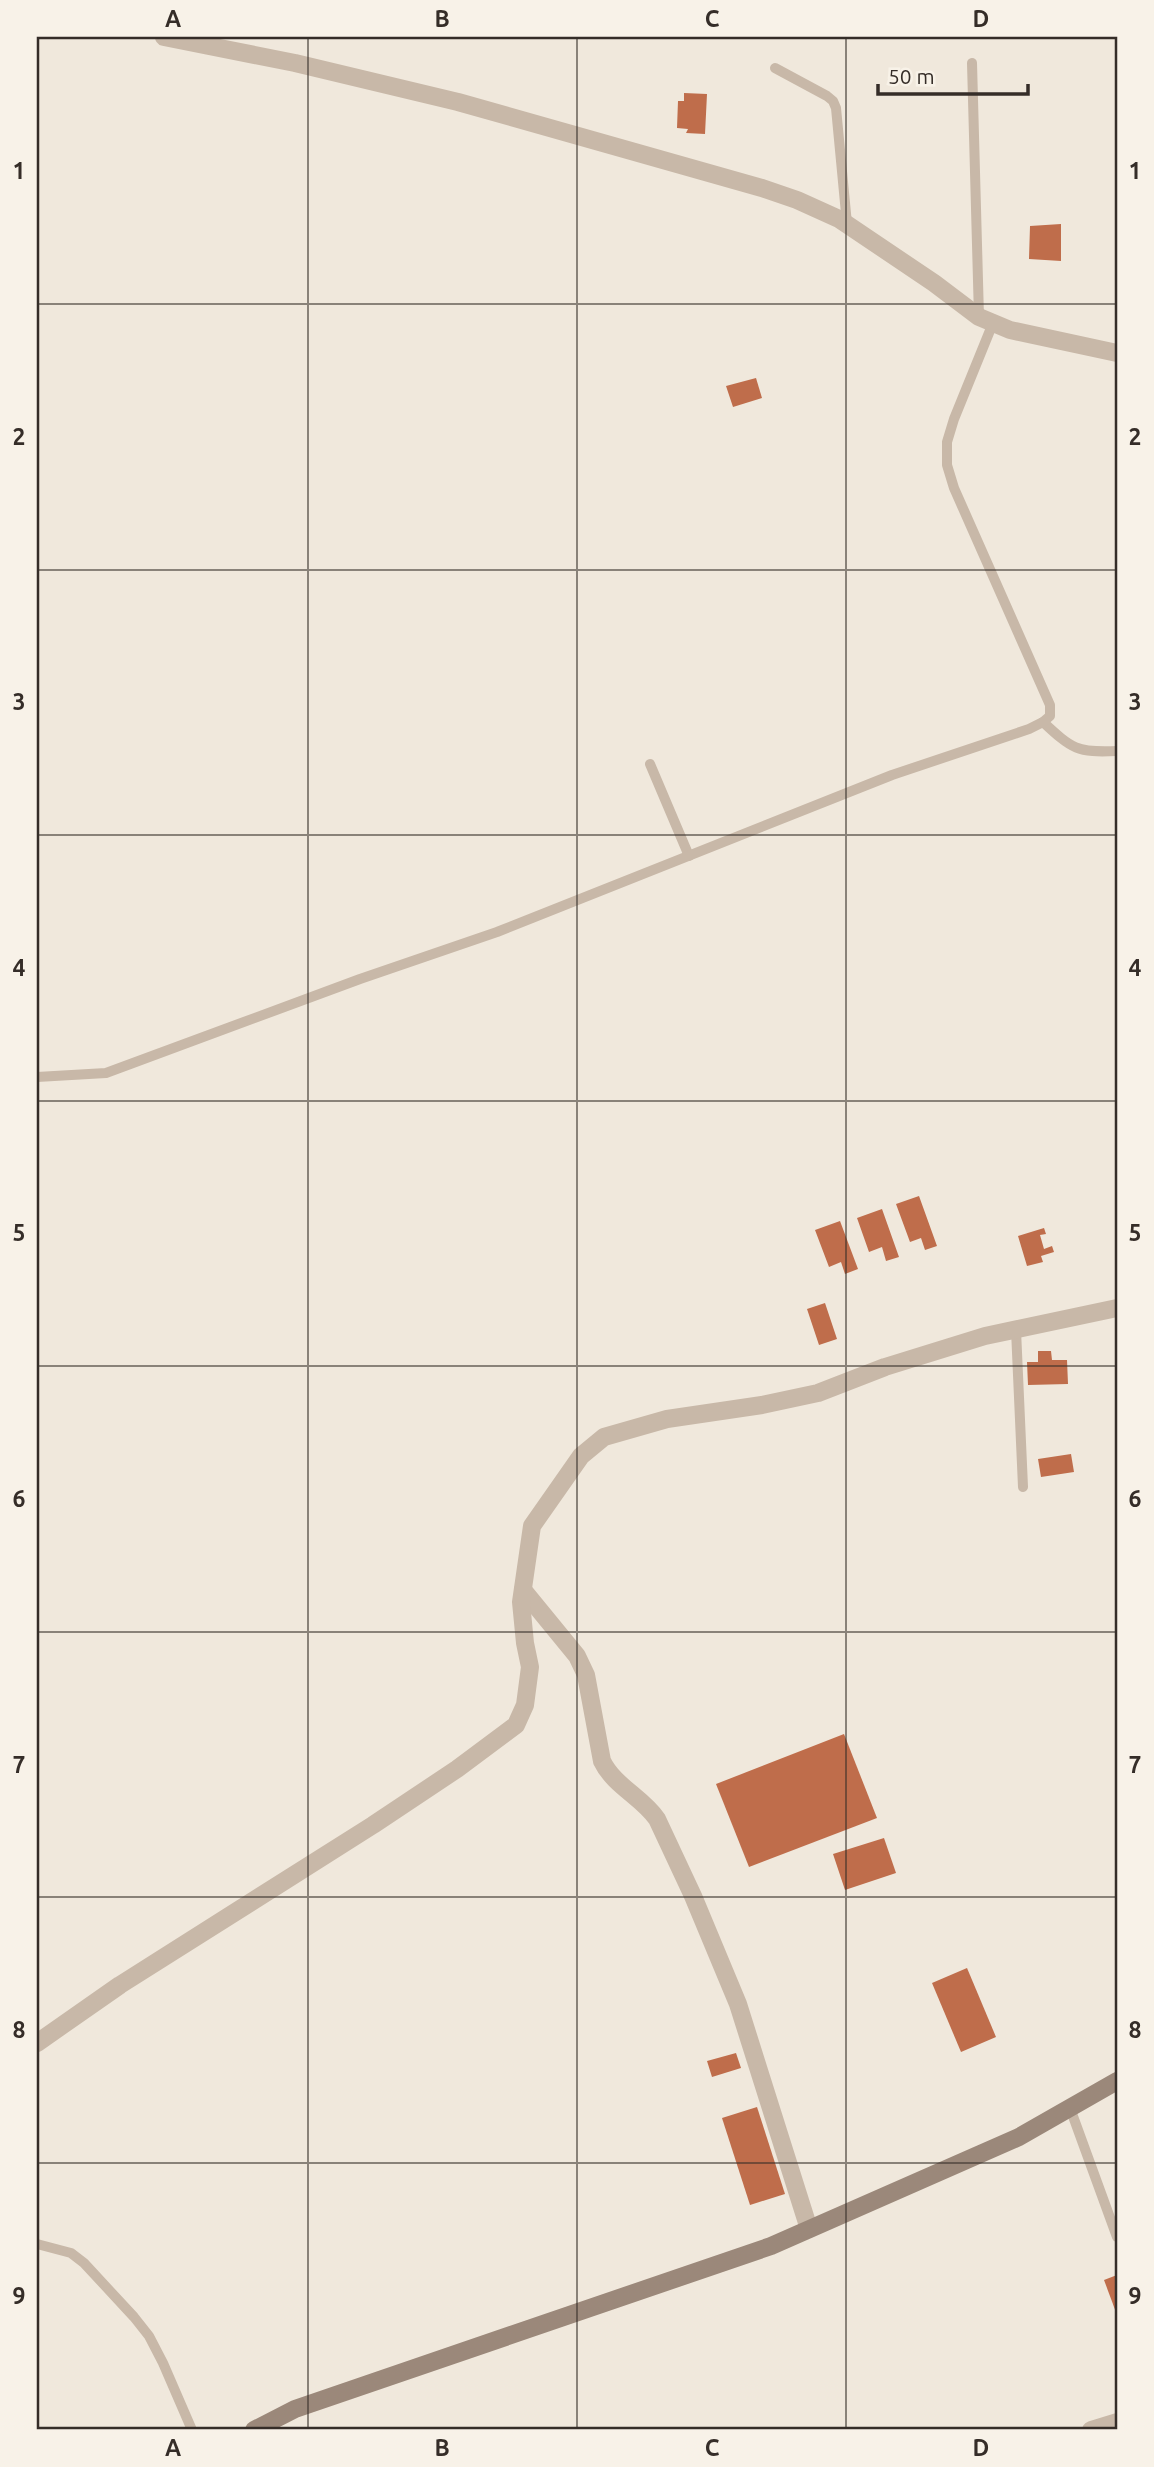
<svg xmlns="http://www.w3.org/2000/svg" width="1154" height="2467" viewBox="0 0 1154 2467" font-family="Ubuntu,sans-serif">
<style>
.building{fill:#bf6d4b}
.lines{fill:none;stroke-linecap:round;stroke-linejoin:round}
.lane{stroke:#c8b8a8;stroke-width:10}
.street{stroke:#c8b8a8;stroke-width:18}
.secondary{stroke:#9b887a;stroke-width:18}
.grid{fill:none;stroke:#352d28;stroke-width:2;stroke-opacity:0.55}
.neatline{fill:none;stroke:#352d28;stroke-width:2.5}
.grid-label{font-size:23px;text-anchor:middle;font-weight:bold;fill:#352d28}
</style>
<rect width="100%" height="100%" fill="#f0e8dc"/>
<g class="building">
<path d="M684,93L707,94L705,134L686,133L688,129L677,128L678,101H684Z"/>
<path d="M1061,224V261L1029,259L1030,226Z"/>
<path d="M756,378L762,398L733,407L726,386Z"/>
<path d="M919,1196L937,1246L925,1250L921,1238L910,1242L896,1204Z"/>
<path d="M882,1209L899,1257L886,1261L882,1247L869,1252L857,1218Z"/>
<path d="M840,1221L858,1269L845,1274L841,1262L829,1267L815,1230Z"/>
<path d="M1044,1228L1046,1234L1040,1235L1044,1249L1052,1246L1054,1252L1041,1256L1043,1262L1027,1266L1018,1236Z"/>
<path d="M825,1303L837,1339L819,1345L807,1309Z"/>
<path d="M1038,1351H1051L1052,1360H1067L1068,1384L1028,1385L1027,1362H1038Z"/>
<path d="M1071,1454L1074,1472L1041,1477L1038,1459Z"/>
<path d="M844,1734L877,1818L749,1867L716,1784Z"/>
<path d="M884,1838L896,1873L845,1890L833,1854Z"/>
<path d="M967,1968L996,2037L961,2052L932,1983Z"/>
<path d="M736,2053L741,2068L712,2077L707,2061Z"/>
<path d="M757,2107L785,2194L750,2205L722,2118Z"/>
<path d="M1117,2275V2315L1104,2280Z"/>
</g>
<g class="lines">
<g class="lane">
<path d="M972,63L979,317"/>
<path d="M775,68L827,96L833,101L836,108L847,224"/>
<path d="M1043,722C1072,749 1077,753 1117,751"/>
<path d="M650,764L689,856"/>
<path d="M37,1077L106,1073L360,979L497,932L892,775L1029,729L1043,722L1050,716V705L954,488L947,465V442L954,419L993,323"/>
<path d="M1016,1330L1023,1487"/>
<path d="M1070,2108L1117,2237"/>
<path d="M37,2244L71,2253L84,2263L134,2317L149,2336L163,2363L192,2430"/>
</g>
<g class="street">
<path d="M164,37L295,63L458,102L762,188L797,200L839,219L934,283L979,317L1010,330L1117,353"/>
<path d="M523,1590L577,1656L586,1675L602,1761C614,1786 642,1797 657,1819L693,1896L738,2004L809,2229"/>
<path d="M37,2043L120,1985L373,1825L457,1769L516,1725L525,1705L530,1667L525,1643L521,1602L532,1526L581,1456L604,1437L667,1419L762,1405L818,1393L885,1367L985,1336L1117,1308"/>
<path d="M1091,2430L1117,2422"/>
</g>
<path class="secondary" d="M254,2430L295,2409L771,2246L1019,2137L1117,2081"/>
</g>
<path class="grid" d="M308,37V2430M577,37V2430M846,37V2430M37,304H1117M37,570H1117M37,835H1117M37,1101H1117M37,1366H1117M37,1632H1117M37,1897H1117M37,2163H1117"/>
<rect width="1154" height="2467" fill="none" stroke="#f8f2e8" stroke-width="77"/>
<path d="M878 84v10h150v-10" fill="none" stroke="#352d28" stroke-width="3.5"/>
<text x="888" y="84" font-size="21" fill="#352d28" stroke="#f8f2e8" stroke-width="5" paint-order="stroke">50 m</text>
<rect x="38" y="38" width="1078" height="2390" class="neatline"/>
<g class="grid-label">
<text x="173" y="27">A</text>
<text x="442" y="27">B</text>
<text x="712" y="27">C</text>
<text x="981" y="27">D</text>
<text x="19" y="179">1</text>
<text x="1135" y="179">1</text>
<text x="19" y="445">2</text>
<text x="1135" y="445">2</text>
<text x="19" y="710">3</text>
<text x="1135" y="710">3</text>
<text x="19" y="976">4</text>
<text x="1135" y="976">4</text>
<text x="19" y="1241">5</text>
<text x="1135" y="1241">5</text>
<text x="19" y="1507">6</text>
<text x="1135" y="1507">6</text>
<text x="19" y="1773">7</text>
<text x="1135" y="1773">7</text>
<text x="19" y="2038">8</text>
<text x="1135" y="2038">8</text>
<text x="19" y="2304">9</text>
<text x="1135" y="2304">9</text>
<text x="173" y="2456">A</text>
<text x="442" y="2456">B</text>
<text x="712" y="2456">C</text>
<text x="981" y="2456">D</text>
</g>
</svg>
